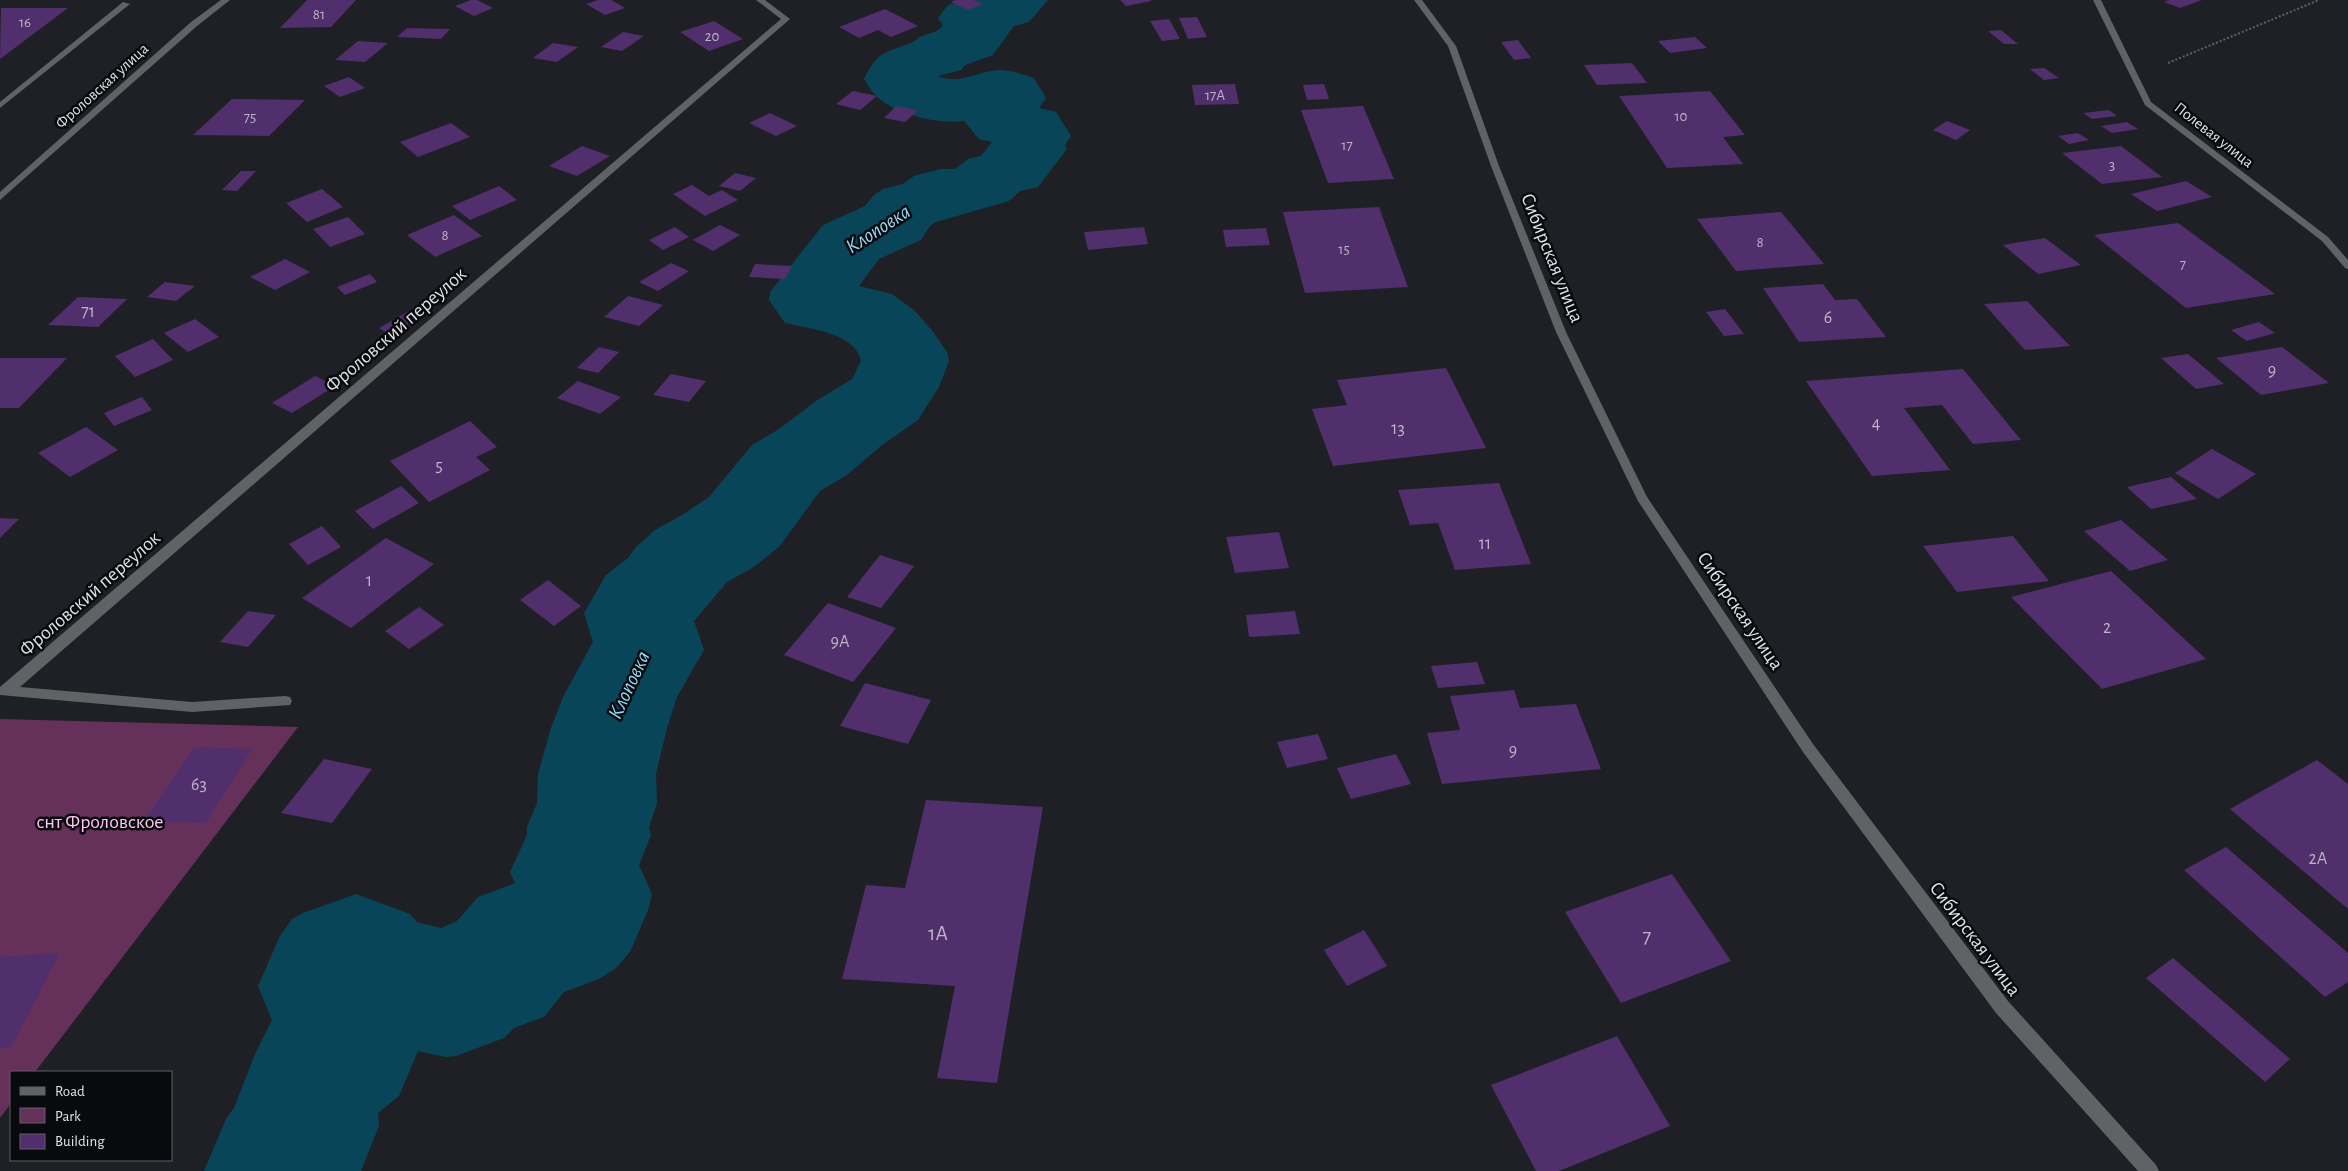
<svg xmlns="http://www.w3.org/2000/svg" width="2348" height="1171" viewBox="0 0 2348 1171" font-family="'Alegreya Sans',sans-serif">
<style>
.green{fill:#65315a}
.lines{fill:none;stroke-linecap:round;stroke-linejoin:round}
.river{fill:#094558;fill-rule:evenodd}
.building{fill:#512e6c}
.path{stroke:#5f6065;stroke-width:2;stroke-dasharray:2 2;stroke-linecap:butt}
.lane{fill:#606366;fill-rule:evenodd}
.street{fill:#606366;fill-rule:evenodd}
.labels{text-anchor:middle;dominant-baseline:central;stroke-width:5;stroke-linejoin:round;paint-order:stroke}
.far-number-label{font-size:15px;fill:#bdb5c8}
.far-street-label{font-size:16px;fill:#e1e2e6;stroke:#090a0d}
.number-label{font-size:18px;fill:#bdb5c8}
.street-label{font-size:20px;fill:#e1e2e6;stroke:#090a0d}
.park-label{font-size:20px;fill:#fdc5ee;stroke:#090a0d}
.water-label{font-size:21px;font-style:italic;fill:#94dcfa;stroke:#090a0d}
.near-number-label{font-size:21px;fill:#bdb5c8}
</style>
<rect width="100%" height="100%" fill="#1f2026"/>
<path class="green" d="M0,719L298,727L35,1072H11V1103L0,1118Z"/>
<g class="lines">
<path class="river" d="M966,0H1048L1029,22L1014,26L993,55L965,65L961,70L938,76C959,86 979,70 1000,70C1011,70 1024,75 1034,78L1046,98L1039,108L1056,112L1071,136L1065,145L1067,149L1038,187L1020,191L1009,201L936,222L930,226L921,240L879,259L859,286L892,294L915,311L934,333L947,352L949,361L939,387L918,420L882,445L847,475L820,491L779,547L754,567L727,582L694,621L704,650L677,697L667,728L656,774L657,803L649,827L651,835L639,865L652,894L648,910L630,952L616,968L599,979L564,992L544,1017L514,1028L504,1038L456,1056L445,1057L418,1051L399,1096L378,1113L379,1126L361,1171H204L226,1119L234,1108L255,1054L272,1020L258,986L280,936L292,919L303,913L356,894L410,914L417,922L441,928L457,921L478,897L515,883L510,872L527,835V827L537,803L538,774L551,728L563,697L593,642L584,613L606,575L628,558L636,547L655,530L682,515L709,497L752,445L779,429L816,401L852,379L861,361C855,332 809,329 785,323L769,300L770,292L823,225L865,206L874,195L883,189L903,184L914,176L941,169H955L968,159L981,156L992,142L979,139L964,121C939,124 902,116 881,100C874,95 869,87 864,79C879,49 886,53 913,42C917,40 918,37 922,36C930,33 939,32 943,25L938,18L948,5Z"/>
</g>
<g class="building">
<path d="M307,0H356L331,27L280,28Z"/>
<path d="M471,0H477L493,8L474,16L455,6Z"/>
<path d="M598,0H611L625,8L605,15L586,4Z"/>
<path d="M955,0H974L983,4L968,10L951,2Z"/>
<path d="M1120,0H1151V1L1126,6Z"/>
<path d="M2169,0H2202L2180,8L2164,2Z"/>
<path d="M1,8H68L0,59Z"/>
<path d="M885,9L918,26L891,37L878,30L859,38L839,27Z"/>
<path d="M1197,17L1207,37L1188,39L1179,18Z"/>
<path d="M1169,19L1180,39L1162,41L1150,21Z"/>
<path d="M714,21L743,39L709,51L680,32Z"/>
<path d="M407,28L450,29L441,39L397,37Z"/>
<path d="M2001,30L2018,44H2004L1988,31Z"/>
<path d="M623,32L644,36L622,51L601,47Z"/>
<path d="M1695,37L1707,48L1670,53L1658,41Z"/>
<path d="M1518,40L1531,58L1514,60L1501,42Z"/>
<path d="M358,41L388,43L365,62L335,60Z"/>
<path d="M553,43L578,47L557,62L533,58Z"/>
<path d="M1632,63L1647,83L1597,85L1584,65Z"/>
<path d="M2044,68L2059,78L2044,80L2030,69Z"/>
<path d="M349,77L365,88L340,97L324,86Z"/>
<path d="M1235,84L1239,104L1195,105L1192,85Z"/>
<path d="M1324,84L1329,99L1307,100L1303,85Z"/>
<path d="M853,91L877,96L860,110L836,104Z"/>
<path d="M1710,91L1745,135L1723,137L1743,164L1667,168L1619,96Z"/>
<path d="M232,99L305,100L269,136L193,135Z"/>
<path d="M896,106L918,110L905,122L884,118Z"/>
<path d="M1363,106L1394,179L1328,183L1301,110Z"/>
<path d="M2109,110L2117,116L2092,119L2083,113Z"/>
<path d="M770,113L797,126L776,136L749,123Z"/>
<path d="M1947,121L1970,130L1956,140L1933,130Z"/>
<path d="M2127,122L2138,129L2112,133L2101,126Z"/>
<path d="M451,123L470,137L418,157L400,142Z"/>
<path d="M2078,133L2089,140L2069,144L2058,136Z"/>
<path d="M582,146L610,156L577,176L549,166Z"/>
<path d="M2121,146L2162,177L2102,184L2062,153Z"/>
<path d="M241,171H256L237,191L222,190Z"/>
<path d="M735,173L756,178L740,191L719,186Z"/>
<path d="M2186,181L2212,197L2157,211L2131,194Z"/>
<path d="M692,185L709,196L722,190L738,200L705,216L673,194Z"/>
<path d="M499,186L517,200L470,220L452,206Z"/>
<path d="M322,189L343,207L307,222L286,203Z"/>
<path d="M1379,207L1408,287L1305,293L1283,212Z"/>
<path d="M1781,212L1824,264L1736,271L1697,219Z"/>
<path d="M454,215L482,236L435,257L407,235Z"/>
<path d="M348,217L365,234L330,247L313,229Z"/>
<path d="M2178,223L2275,294L2186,308L2094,235Z"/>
<path d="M720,225L740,235L713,251L693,240Z"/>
<path d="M675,227L689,237L663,250L649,240Z"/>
<path d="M1144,227L1148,244L1088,250L1084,232Z"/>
<path d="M1266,228L1270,245L1226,247L1223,230Z"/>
<path d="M2045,238L2081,265L2038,274L2003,245Z"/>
<path d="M285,259L310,272L275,290L250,277Z"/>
<path d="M671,263L689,271L658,291L639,282Z"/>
<path d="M755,264L792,266L785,279L749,277Z"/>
<path d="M370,274L377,282L345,295L337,287Z"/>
<path d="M165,282L195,286L176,301L147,297Z"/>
<path d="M1823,284L1835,300L1857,299L1886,337L1799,342L1763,288Z"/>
<path d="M628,296L663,305L639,326L604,317Z"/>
<path d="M78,297L127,299L98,327L48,325Z"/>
<path d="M2027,301L2070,346L2025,350L1984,304Z"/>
<path d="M1725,309L1744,334L1724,336L1706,312Z"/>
<path d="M409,311L420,318L390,335L379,328Z"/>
<path d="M195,319L219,337L188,352L164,333Z"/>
<path d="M2259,322L2275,333L2247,341L2231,330Z"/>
<path d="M153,339L173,360L135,377L115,356Z"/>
<path d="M599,347L619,352L598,373L577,368Z"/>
<path d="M2282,347L2329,383L2261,395L2216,358Z"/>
<path d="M2188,354L2224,384L2196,389L2161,358Z"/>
<path d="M0,358H67L19,408H0Z"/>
<path d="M1446,368L1486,448L1333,466L1312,409L1347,405L1337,380Z"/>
<path d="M1963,369L2021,440L1973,444L1942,405L1904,408L1950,470L1872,476L1806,381Z"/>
<path d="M671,374L706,381L689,402L653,395Z"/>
<path d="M315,376L335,386L292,413L272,403Z"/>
<path d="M578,381L621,397L600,414L557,398Z"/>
<path d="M142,397L152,410L114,426L104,413Z"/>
<path d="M470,421L497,447L476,457L490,470L429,502L390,461Z"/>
<path d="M86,427L118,450L70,477L38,453Z"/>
<path d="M2212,449L2256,474L2218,499L2175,473Z"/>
<path d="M2171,477L2197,499L2151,509L2127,487Z"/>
<path d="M1499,483L1531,564L1455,570L1438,523L1410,525L1398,490Z"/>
<path d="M401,486L419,503L373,529L355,511Z"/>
<path d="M0,518L19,519L0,538Z"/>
<path d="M2121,520L2168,560L2130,571L2084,531Z"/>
<path d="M322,526L341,547L308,565L289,544Z"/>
<path d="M1279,532L1289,568L1235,573L1226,537Z"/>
<path d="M2013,536L2049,581L1957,592L1923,546Z"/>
<path d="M386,538L434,564L351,628L302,598Z"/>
<path d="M880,555L914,566L881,608L847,597Z"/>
<path d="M2111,571L2206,659L2102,689L2011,597Z"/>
<path d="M548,580L581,606L554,626L520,600Z"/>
<path d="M828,603L896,628L853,682L784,655Z"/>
<path d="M419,607L444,625L409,649L385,631Z"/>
<path d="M248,611L276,615L248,647L220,642Z"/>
<path d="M1295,611L1300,634L1249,637L1246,615Z"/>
<path d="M1477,662L1485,684L1438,688L1431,666Z"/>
<path d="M865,683L931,700L908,744L840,726Z"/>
<path d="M1514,690L1520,708L1576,704L1601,769L1442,784L1427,733L1460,730L1450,696Z"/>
<path d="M1318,734L1328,759L1287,768L1277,742Z"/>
<path d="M194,747L252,749L206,823L144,821Z"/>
<path d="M1396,754L1411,784L1351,799L1337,768Z"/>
<path d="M324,759L372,769L332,823L281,813Z"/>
<path d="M2317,760L2348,784V909L2230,809Z"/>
<path d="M926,800L1043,807L997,1083L937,1078L955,986L842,979L866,885L905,888Z"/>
<path d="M2226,847L2348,953V982L2325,997L2184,870Z"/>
<path d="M1672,874L1731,961L1621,1003L1565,912Z"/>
<path d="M1364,930L1387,966L1347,986L1324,950Z"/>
<path d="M60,953L11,1047L0,1048V957Z"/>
<path d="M2173,958L2290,1059L2265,1082L2146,978Z"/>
<path d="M1617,1036L1670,1126L1559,1171H1536L1491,1085Z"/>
</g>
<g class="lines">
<path class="path" d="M2168,63L2319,0"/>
<path class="lane" d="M123,2L130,4L0,108V102Z"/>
<g class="street">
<path d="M221,0H230L197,26L0,200V192L191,22Z"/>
<path d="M756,0H765L790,19L20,687L192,702L285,696L290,697L292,701L290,705L192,712L0,695V687L781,19Z"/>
<path d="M1414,0H1422L1456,46L1499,166L1566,332L1647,497L1813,744L2008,1001L2156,1165L2159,1171H2138L1996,1013L1803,752L1638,501L1556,332L1491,166L1448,46Z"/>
<path d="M2093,0H2101L2151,102L2328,237L2348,260V269L2345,268L2322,241L2145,105Z"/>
</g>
</g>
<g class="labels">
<g class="far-number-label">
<text x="319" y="14">81</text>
<text x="25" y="22">16</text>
<text x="712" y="36">20</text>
<text x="1215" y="95">17А</text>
<text x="1681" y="116">10</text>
<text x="250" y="117">75</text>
<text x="1347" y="145">17</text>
<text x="2112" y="165">3</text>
<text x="445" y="235">8</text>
<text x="1760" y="242">8</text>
<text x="1344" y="249">15</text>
<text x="2183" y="264">7</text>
</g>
<g class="far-street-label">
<text transform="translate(102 86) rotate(-42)">Фроловская улица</text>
<text transform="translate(2214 135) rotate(38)">Полевая улица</text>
</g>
<g class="number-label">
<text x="88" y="312">71</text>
<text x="1828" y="318">6</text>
<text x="2272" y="371">9</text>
<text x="1876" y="424">4</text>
<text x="1398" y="429">13</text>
<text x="439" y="466">5</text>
<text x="1485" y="544">11</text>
<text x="369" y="581">1</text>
<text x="2107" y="628">2</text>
<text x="840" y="642">9А</text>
<text x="1513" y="751">9</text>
<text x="199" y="785">63</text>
<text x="2318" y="859">2А</text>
</g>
<g class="street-label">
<text transform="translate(1552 258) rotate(68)">Сибирская улица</text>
<text transform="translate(396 330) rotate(-41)">Фроловский переулок</text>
<text transform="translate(90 594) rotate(-41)">Фроловский переулок</text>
<text transform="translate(1740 611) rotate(56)">Сибирская улица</text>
<text transform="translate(1975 939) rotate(53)">Сибирская улица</text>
</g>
<g class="park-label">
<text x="100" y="822">снт Фроловское</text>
</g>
<g class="water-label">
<text transform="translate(878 229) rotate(-33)">Клоповка</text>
<text transform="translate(629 685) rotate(-65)">Клоповка</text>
</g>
<g class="near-number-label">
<text x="938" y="933">1А</text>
<text x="1647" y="936">7</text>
</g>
</g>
<rect x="10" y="1071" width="162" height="90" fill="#090a0d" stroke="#5f6064"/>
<rect x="20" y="1087" width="25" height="8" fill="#606366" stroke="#5f6064"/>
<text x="55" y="1096" font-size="15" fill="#e1e2e6">Road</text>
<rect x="20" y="1108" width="25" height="15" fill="#65315a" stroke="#5f6064"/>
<text x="55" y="1121" font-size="15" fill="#e1e2e6">Park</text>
<rect x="20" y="1134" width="25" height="15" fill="#512e6c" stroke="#5f6064"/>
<text x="55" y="1146" font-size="15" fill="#e1e2e6">Building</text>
</svg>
